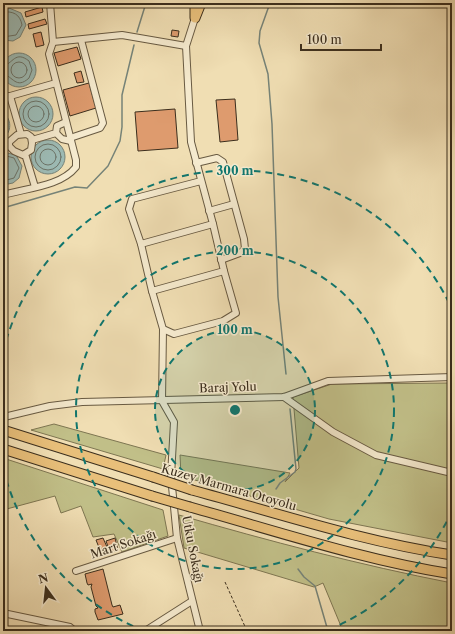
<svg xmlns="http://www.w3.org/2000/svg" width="455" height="634" viewBox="0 0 455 634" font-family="'Libre Caslon Text',serif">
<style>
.green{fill:#c1bf88;stroke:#7e7652}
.water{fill:#9dbbb5;stroke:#768378}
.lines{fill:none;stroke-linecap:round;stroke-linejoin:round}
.shore{stroke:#6c7469;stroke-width:1}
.stream{stroke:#768378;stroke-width:1.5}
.building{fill:#de9b6e;stroke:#3b2e1d}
.minor-casing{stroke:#685a42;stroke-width:8}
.highway-casing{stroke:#3b2e1d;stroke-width:11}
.path{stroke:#3b2e1d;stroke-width:1;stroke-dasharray:3 2;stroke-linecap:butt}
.minor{stroke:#f5eace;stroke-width:6}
.highway{stroke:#e8bf7a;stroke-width:9}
.highway-bridge-casing{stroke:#3b2e1d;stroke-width:11;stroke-linecap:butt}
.highway-bridge{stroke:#e8bf7a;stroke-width:9}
.ring{fill:none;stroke:#0f766e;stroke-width:2;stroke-dasharray:7 5}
.labels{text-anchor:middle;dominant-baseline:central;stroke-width:3;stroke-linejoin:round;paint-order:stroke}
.street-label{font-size:12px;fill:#3b2e1d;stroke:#f5eace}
.centre{fill:#0f766e;stroke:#f5eace;stroke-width:2}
.ring-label{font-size:12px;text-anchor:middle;font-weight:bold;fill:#0f766e;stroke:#f5eace;stroke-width:3;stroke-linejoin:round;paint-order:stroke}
</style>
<rect width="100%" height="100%" fill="#f0deb3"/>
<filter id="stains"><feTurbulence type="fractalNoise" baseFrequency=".005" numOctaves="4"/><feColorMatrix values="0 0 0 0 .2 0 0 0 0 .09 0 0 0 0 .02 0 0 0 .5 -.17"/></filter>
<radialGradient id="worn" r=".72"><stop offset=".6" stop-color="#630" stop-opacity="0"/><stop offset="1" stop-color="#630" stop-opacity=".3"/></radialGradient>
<g class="green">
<path d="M452,383V543L329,519L181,476L180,455L290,473L285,482L299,468L293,397L332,384Z"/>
<path d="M54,424L166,455L163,469L31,430Z"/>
<path d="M3,458L163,510L168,536L122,552L114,534L93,537L81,506L61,513L55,496L3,510Z"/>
<path d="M179,515C269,541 360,565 452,583V631H343L323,583L314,587L184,548Z"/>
</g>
<g class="water">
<path d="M9,8L21,13L26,25L20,37L13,41L3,40V9Z"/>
<circle cx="19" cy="70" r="17"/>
<circle cx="36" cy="114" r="17"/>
<path d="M3,112C12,120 12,131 3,139Z"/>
<circle cx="48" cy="157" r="17"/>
<path d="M3,152L16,155L22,166L19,178L13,183L3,185Z"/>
</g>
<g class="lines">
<g class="shore">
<path d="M3,12C13,11 20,14 22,25L16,35L3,37"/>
<circle cx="19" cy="70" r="8"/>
<path d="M3,66C13,64 15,50 29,61L32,70L29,78C16,90 13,76 3,74"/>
<circle cx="36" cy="114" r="13"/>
<circle cx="36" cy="114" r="8"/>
<circle cx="48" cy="157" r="13"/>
<circle cx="48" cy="157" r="8"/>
<path d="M3,155L14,158L19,168L14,178L3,181"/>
</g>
<g class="stream">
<path d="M270,3L260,31L259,43L268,74L272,124L278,297L286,374"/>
<path d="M137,32L146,3"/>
<path d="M3,208L75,187L87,188L108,166L120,141L122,127V95L134,45"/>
<path d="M276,489L280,483L295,472L296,469L290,409"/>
<path d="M298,569L304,577L315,586L328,631"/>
</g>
</g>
<g class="building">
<path d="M42,7L43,12L26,17L25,12Z"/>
<path d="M45,19L47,24L29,29L28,24Z"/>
<path d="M172,30L179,31L178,37L171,36Z"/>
<path d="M41,32L44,45L36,47L33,34Z"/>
<path d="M77,47L81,59L58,66L54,53Z"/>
<path d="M81,71L84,82L77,83L74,73Z"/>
<path d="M89,83L96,108L70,116L63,90Z"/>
<path d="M235,99L238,140L220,142L216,100Z"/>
<path d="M175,109L178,148L138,151L135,112Z"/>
<path d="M103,538L107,547L100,550L96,540Z"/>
<path d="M115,538L118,550L110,552L106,541Z"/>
<path d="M103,569L112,605L113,607L120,605L123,614L98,620L95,612V609L98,608L96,606L91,587L92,584L88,585L87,583L85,574Z"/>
</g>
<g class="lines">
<defs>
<g id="minor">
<path d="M53,42L122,35L186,46L195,18"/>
<path d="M186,46L191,142L213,224L141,244L129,209L132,199L201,181"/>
<path d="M10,96L21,134"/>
<path d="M3,98L56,83"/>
<path d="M56,133L62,139L71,141"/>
<path d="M27,134L31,137L32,143L31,150L23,155L14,151L9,146V142L17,135Z"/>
<path d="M70,138L100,128L103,123L81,40"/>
<path d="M32,140L56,133L57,126L66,122"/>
<path d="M25,154L35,187"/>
<path d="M196,163L217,158L223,162L244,239L245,249L240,253L221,260"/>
<path d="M3,195C26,188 60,187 76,167V160L49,54L53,42L50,3"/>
<path d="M209,211L234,204"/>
<path d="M141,244L152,291L224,271L213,224"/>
<path d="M152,291L163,329L174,334L223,321L236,313L224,271"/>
<path d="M163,329L162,401L174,422L171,476L177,538L200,631"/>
<path d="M284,397L333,432L376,455L452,473"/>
<path d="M4,417L50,406L82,402L284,397L328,381L452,377"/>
<path d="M76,571L177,538"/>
<path d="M3,613L70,627L75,631"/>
<path d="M145,631L192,601"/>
</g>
<g id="highway">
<path d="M195,3V18L201,3"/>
<path d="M3,430L153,477"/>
<path d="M3,449L152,496"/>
<path d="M192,490C277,513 364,542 452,555"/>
<path d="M190,507C276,531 363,560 452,574"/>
</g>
</defs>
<use href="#minor" class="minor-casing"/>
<use href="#highway" class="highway-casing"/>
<path class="path" d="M225,582L247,631"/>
<use href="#minor" class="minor"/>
<use href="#highway" class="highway"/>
<defs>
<g id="highway-bridge">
<path d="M153,477L192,490"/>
<path d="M152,496L190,507"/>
</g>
</defs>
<use href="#highway-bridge" class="highway-bridge-casing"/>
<use href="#highway-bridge" class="highway-bridge"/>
</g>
<circle cx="235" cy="410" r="80" fill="#0f766e" fill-opacity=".12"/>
<g class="ring">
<circle cx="235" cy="410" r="80"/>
<circle cx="235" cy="410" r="159"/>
<path d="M452 511A239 239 0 0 1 326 631M144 631A239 239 0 0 1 3 468M3 352A239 239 0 0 1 452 309"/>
</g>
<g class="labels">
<g class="street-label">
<text transform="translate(228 387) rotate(-2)">Baraj Yolu</text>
<text transform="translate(229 487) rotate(16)">Kuzey Marmara Otoyolu</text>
<text transform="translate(123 544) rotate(-18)">Mart Sokağı</text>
<text transform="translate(193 549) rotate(79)">Utku Sokağı</text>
</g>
</g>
<circle cx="235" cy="410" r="6" class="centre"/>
<g class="ring-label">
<text x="235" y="175">300 m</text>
<text x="235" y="255">200 m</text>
<text x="235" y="334">100 m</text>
</g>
<rect width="455" height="634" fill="none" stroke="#f0deb3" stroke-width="16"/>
<rect x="4" y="4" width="447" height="626" fill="none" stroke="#3b2e1d" stroke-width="2"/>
<rect x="8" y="8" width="439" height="618" fill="none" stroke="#3b2e1d"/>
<g transform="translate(46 588) rotate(345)" stroke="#f5eace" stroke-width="3" paint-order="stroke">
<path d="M0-3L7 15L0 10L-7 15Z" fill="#3b2e1d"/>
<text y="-6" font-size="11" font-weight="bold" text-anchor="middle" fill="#3b2e1d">N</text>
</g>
<path d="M301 44v6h80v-6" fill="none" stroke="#3b2e1d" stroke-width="2"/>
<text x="307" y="44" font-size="12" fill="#3b2e1d" stroke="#f5eace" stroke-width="3" paint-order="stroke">100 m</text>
<rect width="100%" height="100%" filter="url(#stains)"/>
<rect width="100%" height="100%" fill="url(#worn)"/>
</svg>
